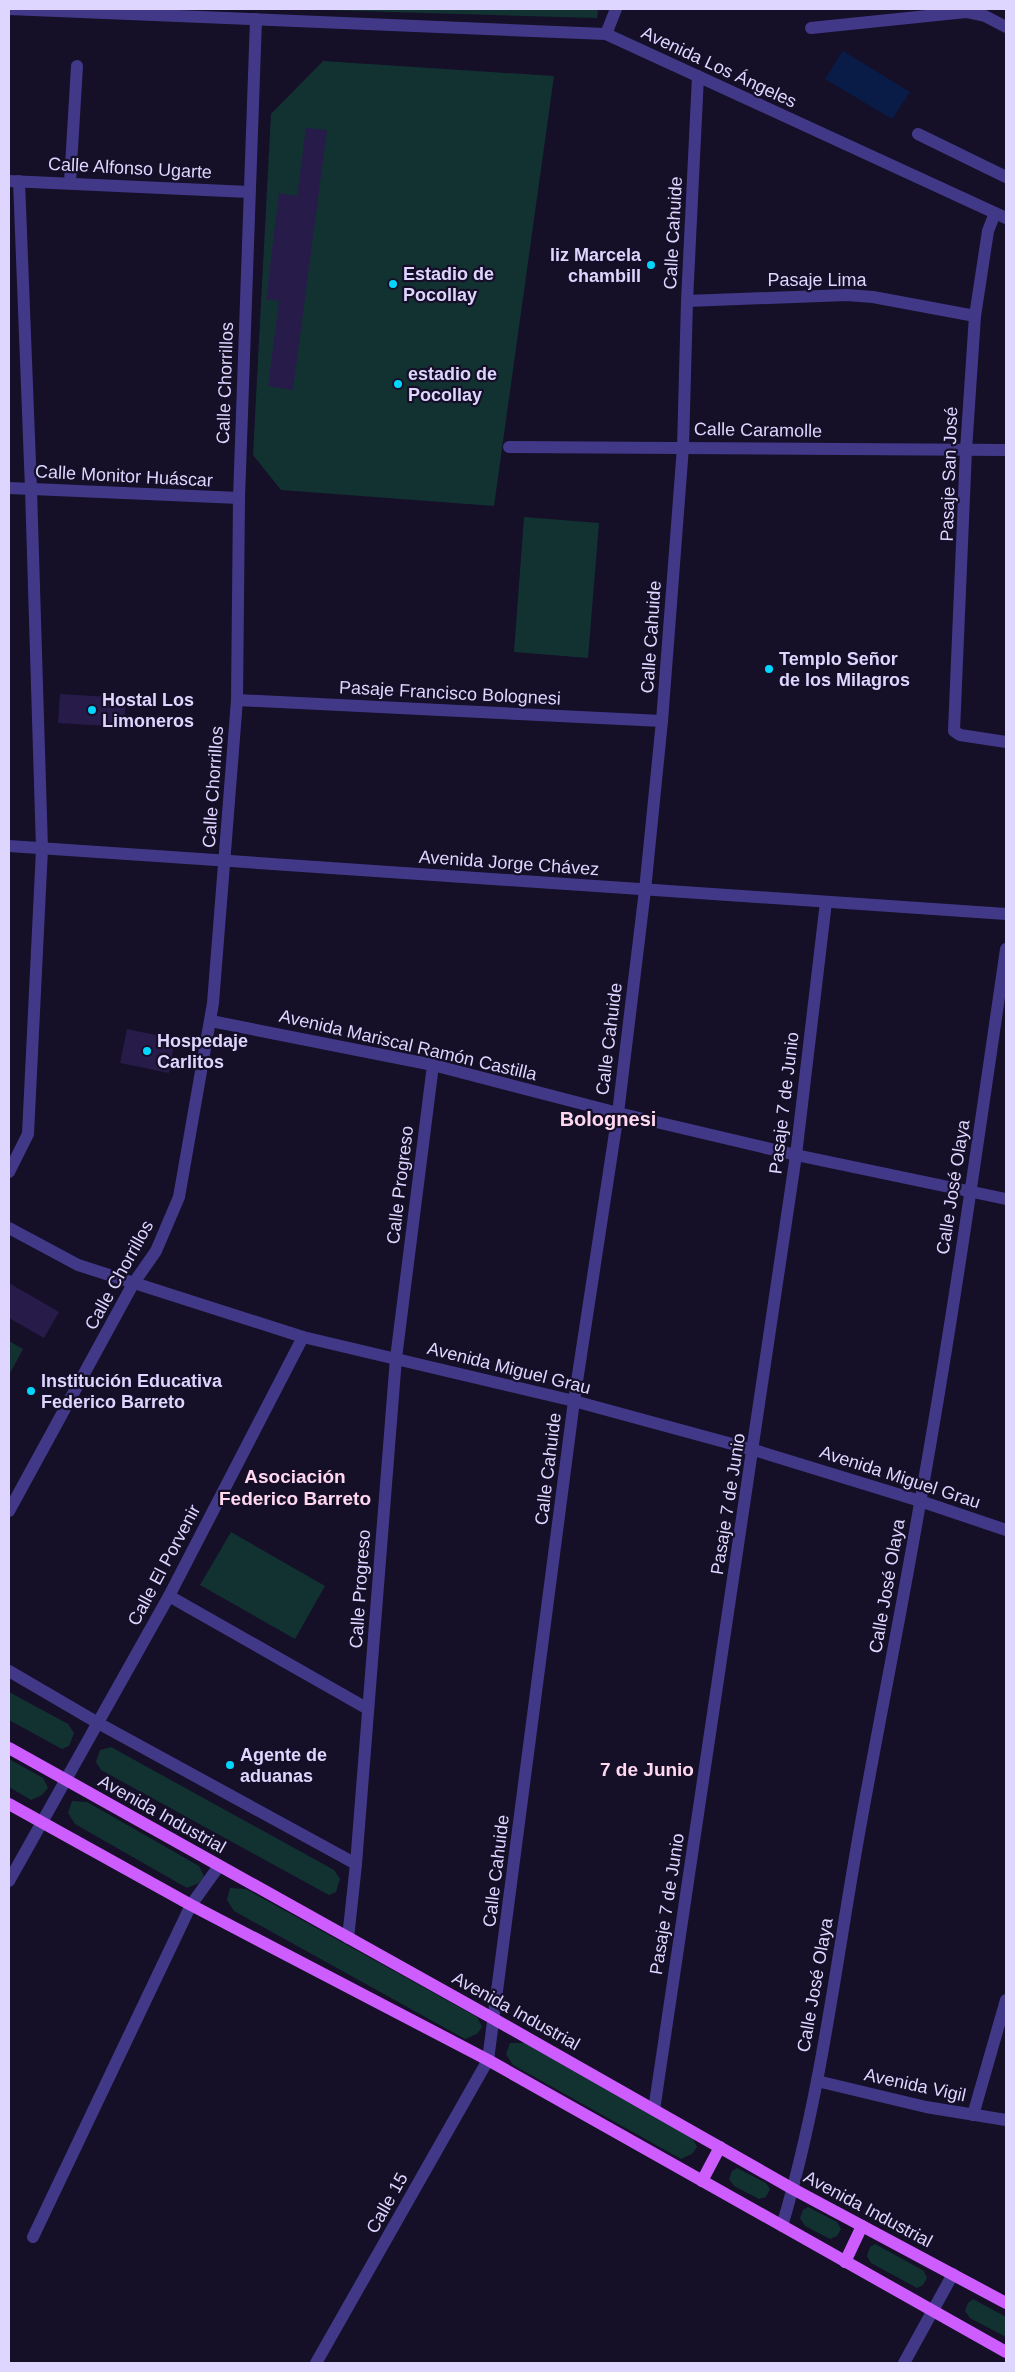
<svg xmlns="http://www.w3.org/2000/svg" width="1015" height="2372" viewBox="0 0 1015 2372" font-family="Arial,sans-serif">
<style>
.green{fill:#123232}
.water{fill:#091c47}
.building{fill:#271b4a}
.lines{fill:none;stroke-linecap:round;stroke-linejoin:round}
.minor{stroke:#413988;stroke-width:12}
.major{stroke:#cd5dff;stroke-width:12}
.poi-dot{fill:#02d6ff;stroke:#150f28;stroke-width:2}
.labels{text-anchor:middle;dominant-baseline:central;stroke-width:4.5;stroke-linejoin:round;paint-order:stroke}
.street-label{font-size:18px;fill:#ded6ff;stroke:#150f28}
.poi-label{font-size:18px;font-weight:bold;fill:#ded6ff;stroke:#150f28;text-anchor:start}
.neighbourhood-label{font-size:19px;font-weight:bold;fill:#ffd8ef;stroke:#150f28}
.quarter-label{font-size:20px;font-weight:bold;fill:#ffd8ef;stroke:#150f28}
</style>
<rect width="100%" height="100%" fill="#150f28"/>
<g class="green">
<path d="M291,9H598L597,18Z"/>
<path d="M323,61L554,76L494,506L281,490L253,455L271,114Z"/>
<path d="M524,517L599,523L588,658L514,652Z"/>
<path d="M9,1341L23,1349L9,1375Z"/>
<path d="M231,1532L325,1586L295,1639L200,1585Z"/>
<path d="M9,1692L68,1724L74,1733L69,1746L62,1749L9,1720Z"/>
<path d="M111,1747L334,1870L340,1879L336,1892L329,1895L101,1770L96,1762L100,1750Z"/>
<path d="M9,1759L43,1778L48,1788L42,1795L31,1800L9,1787Z"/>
<path d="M72,1801L87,1802L199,1866L204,1876L199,1883L187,1888L75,1824L68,1813Z"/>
<path d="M230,1888L246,1889L477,2017L482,2027L477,2034L465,2039L234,1911L227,1900Z"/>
<path d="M510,2043H525L692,2137L697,2147L692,2154L681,2159L513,2065L506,2054Z"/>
<path d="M737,2168L766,2183L770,2189L766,2197L759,2199L734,2186L729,2179L732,2171Z"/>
<path d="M808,2207L837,2222L841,2229L837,2236L830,2239L805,2226L800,2218L803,2210Z"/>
<path d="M875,2244L924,2271L927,2278L923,2285L917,2288L871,2263L867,2256L870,2247Z"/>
<path d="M973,2299L1006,2317V2337L970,2318L965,2311L968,2303Z"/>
</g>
<path class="water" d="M843,51L910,92L892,119L825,79Z"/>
<g class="building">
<path d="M306,128L327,130L293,390L268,386L279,301L266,299L279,193L297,196Z"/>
<path d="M60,694L126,698L124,727L58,723Z"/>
<path d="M127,1029L175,1039L169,1073L120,1063Z"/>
<path d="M9,1283L59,1312L44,1338L9,1318Z"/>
</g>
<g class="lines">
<g class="minor">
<path d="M9,9L606,34L1006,218"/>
<path d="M811,28L966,12L985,16L1006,27"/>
<path d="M606,34L616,9"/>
<path d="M918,134L1006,177"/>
<path d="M9,181L249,192"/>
<path d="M70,182L77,66"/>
<path d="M995,213L988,231L975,316L966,450L954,731L960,735L1006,742"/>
<path d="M687,301L847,295L873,297L975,316"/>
<path d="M509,447L1006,450"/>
<path d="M9,488L239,498"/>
<path d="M237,700L662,721"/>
<path d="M9,846L1006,914"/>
<path d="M211,1021L433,1065L618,1113L796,1155L1006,1199"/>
<path d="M9,1172L28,1134L42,849L31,489L19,181"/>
<path d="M9,1228L78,1265L303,1337L574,1401L754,1450L920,1501L1006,1530"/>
<path d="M9,1511L133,1284L156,1251L179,1197L213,1003L237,700L239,498L256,19"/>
<path d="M169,1596L368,1709"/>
<path d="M9,1671L98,1723L356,1864"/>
<path d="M9,1881L169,1596L303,1337"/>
<path d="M348,1938L356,1864L396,1358L433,1065"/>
<path d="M817,2081L926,2107L1006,2120"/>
<path d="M654,2110L796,1155L826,902"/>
<path d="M973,2115L1006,2000"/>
<path d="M782,2226C822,2093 837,1953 862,1817C881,1712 902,1608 920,1503C953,1319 979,1134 1006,949"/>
<path d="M33,2237L191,1905L219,1866"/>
<path d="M316,2363L488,2060L574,1401L618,1113L645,890L662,721L683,447L687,301L698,76"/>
<path d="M904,2363L953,2274"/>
</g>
<g class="major">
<path d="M9,1748L494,2019L793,2189L1006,2303"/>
<path d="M9,1804L191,1905L488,2060L1006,2352"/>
<path d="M702,2181L720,2147"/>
<path d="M845,2262L862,2226"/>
</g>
</g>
<g class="poi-dot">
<circle cx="651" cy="265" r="5"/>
<circle cx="393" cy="284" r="5"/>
<circle cx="398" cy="384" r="5"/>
<circle cx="769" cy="669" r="5"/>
<circle cx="92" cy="710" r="5"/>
<circle cx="147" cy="1051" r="5"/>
<circle cx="31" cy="1391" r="5"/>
<circle cx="230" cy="1765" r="5"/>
</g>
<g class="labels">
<g class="street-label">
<text transform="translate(719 67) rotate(25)">Avenida Los Ángeles</text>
<text transform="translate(130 168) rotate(3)">Calle Alfonso Ugarte</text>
<text transform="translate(673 233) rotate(-87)">Calle Cahuide</text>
<text x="817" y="280">Pasaje Lima</text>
<text transform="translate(225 383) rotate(-88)">Calle Chorrillos</text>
<text transform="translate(758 430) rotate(1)">Calle Caramolle</text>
<text transform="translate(949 474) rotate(-88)">Pasaje San José</text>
<text transform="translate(124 476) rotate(3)">Calle Monitor Huáscar</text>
<text transform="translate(651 637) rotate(-86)">Calle Cahuide</text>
<text transform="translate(450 693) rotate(3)">Pasaje Francisco Bolognesi</text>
<text transform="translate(213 787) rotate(-86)">Calle Chorrillos</text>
<text transform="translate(509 863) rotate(4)">Avenida Jorge Chávez</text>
<text transform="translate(609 1039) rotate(-83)">Calle Cahuide</text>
<text transform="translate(408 1045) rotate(13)">Avenida Mariscal Ramón Castilla</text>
<text transform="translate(784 1103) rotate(-83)">Pasaje 7 de Junio</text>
<text transform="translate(400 1185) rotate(-83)">Calle Progreso</text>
<text transform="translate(953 1187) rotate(-81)">Calle José Olaya</text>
<text transform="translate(119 1275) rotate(-61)">Calle Chorrillos</text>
<text transform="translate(509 1368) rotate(14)">Avenida Miguel Grau</text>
<text transform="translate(548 1469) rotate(-83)">Calle Cahuide</text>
<text transform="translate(900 1477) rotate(18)">Avenida Miguel Grau</text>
<text transform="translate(728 1504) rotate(-81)">Pasaje 7 de Junio</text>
<text transform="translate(164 1565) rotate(-62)">Calle El Porvenir</text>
<text transform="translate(887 1586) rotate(-80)">Calle José Olaya</text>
<text transform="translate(360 1589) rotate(-86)">Calle Progreso</text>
<text transform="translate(162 1814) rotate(29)">Avenida Industrial</text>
<text transform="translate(496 1871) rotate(-83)">Calle Cahuide</text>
<text transform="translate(667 1904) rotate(-81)">Pasaje 7 de Junio</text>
<text transform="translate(815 1985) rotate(-80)">Calle José Olaya</text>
<text transform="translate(516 2011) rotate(29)">Avenida Industrial</text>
<text transform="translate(915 2085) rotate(12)">Avenida Vigil</text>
<text transform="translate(387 2203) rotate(-61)">Calle 15</text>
<text transform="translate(868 2209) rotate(28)">Avenida Industrial</text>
</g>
<g class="poi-label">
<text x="641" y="255" text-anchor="end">liz Marcela<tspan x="641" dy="21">chambill</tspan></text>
<text x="403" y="274">Estadio de<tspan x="403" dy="21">Pocollay</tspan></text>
<text x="408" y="374">estadio de<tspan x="408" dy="21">Pocollay</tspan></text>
<text x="779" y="659">Templo Señor<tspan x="779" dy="21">de los Milagros</tspan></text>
<text x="102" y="700">Hostal Los<tspan x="102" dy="21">Limoneros</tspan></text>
<text x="157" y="1041">Hospedaje<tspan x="157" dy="21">Carlitos</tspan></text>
<text x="41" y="1381">Institución Educativa<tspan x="41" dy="21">Federico Barreto</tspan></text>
<text x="240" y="1755">Agente de<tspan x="240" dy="21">aduanas</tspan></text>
</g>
<g class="neighbourhood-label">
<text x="295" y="1476">Asociación<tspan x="295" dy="22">Federico Barreto</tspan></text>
<text x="647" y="1769">7 de Junio</text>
</g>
<g class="quarter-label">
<text x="608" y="1119">Bolognesi</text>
</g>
</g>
<rect width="1015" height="2372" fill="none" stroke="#ded6ff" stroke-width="20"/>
</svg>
